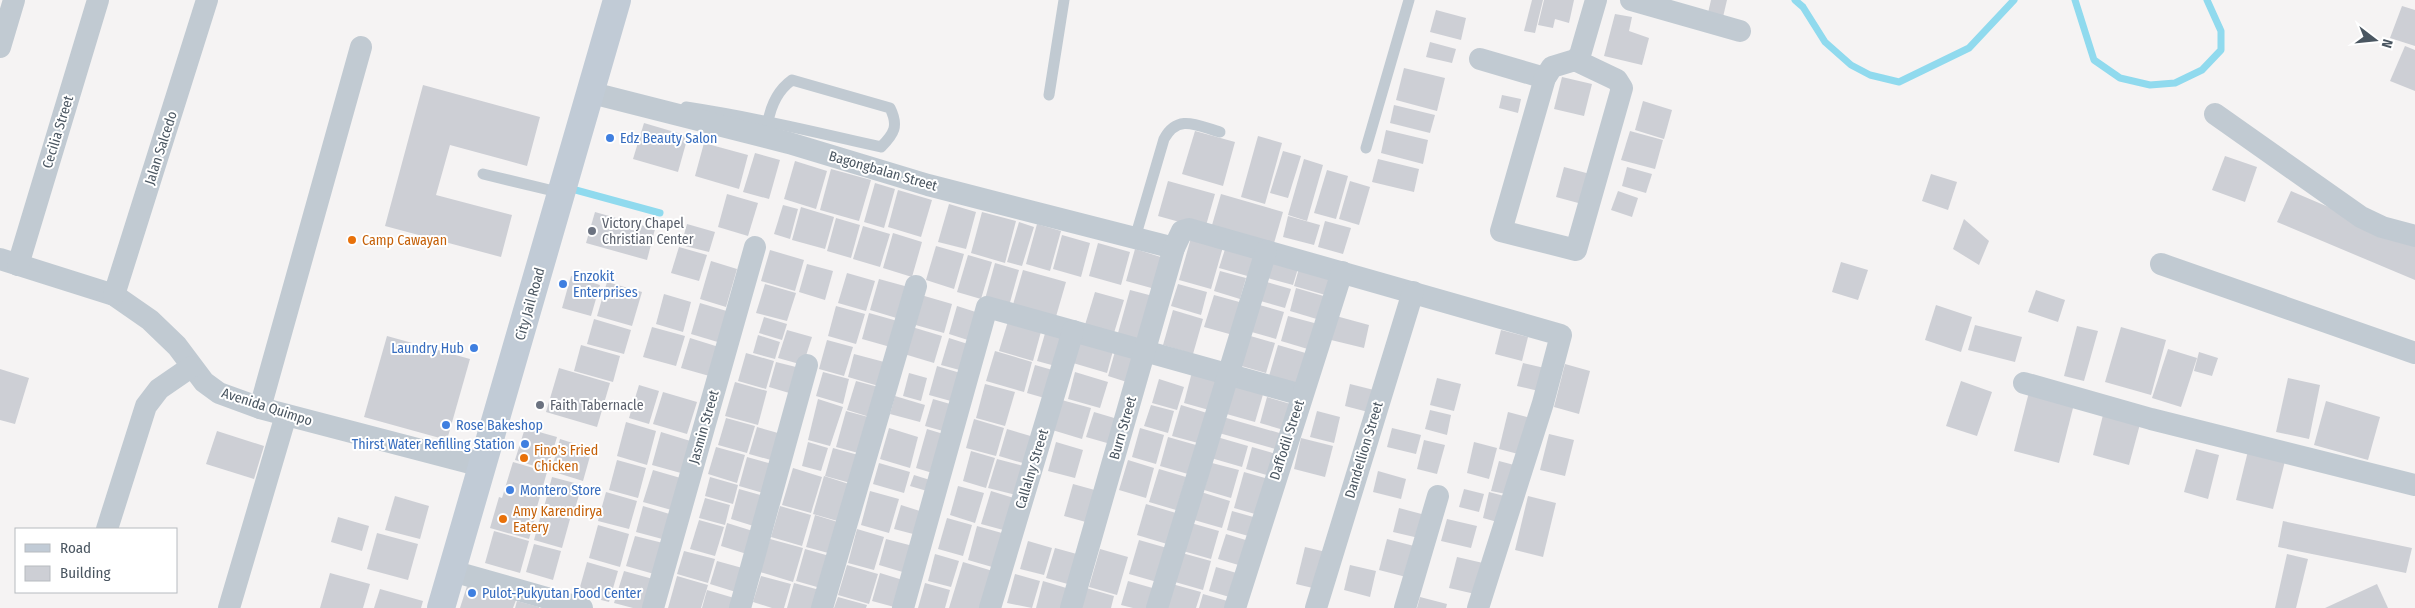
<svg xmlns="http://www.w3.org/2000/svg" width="2415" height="608" viewBox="0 0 2415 608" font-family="'Fira Sans Condensed',sans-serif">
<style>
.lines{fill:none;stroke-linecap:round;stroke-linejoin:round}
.stream{stroke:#90daee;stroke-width:7}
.building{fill:#cdcfd5}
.lane{stroke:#c1cad2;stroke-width:11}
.street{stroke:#c1cad2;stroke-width:22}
.secondary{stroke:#c1cbd6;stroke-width:28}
.shop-dot{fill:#3f7fe0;stroke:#fff;stroke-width:2}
.worship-dot{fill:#6b7280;stroke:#fff;stroke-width:2}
.food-dot{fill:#e8710a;stroke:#fff;stroke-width:2}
.labels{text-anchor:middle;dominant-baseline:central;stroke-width:4;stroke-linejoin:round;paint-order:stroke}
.street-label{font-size:14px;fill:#4a5661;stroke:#fff}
.shop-label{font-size:14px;fill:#366cbe;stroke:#fff;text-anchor:start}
.worship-label{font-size:14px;fill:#5b616d;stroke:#fff;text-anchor:start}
.food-label{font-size:14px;fill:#c56008;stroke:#fff;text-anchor:start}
</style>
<rect width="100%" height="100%" fill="#f5f3f3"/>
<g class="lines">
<g class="stream">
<path d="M1795,0L1803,7L1825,42L1851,65L1870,75L1899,82L1969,48L2014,0"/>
<path d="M2075,0L2094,60L2120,78L2150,85L2175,83L2202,70L2221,50V31L2207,0"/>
<path d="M572,189L660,213"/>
</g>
</g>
<g class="building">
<path d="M1532,0H1543L1535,33L1524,31Z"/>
<path d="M1544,0H1574L1569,23L1555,19L1553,28L1538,25Z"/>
<path d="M1711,0H1727L1723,17L1708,13Z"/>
<path d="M2402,6L2415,10V46L2390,38Z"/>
<path d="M1436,10L1466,18L1461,40L1430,32Z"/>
<path d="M1615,14L1632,17L1629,31L1649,38L1642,65L1604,56Z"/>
<path d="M1430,42L1456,49L1452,63L1426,57Z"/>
<path d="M2405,46L2415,50V91L2390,81Z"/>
<path d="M1404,68L1445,78L1437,111L1396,100Z"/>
<path d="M1562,77L1592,84L1584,116L1554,109Z"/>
<path d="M423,85L540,117L527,166L450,145L436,195L512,215L501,257L385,226Z"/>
<path d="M1502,95L1521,99L1518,113L1499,108Z"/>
<path d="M1643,101L1672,110L1664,139L1635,130Z"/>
<path d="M1394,105L1435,115L1430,133L1390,123Z"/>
<path d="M644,123L688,136L678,172L633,159Z"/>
<path d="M1386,130L1428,140L1423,164L1381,153Z"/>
<path d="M1195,131L1235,142L1223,186L1182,174Z"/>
<path d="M1630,131L1663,140L1655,169L1621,160Z"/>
<path d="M1258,136L1282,143L1265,204L1241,197Z"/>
<path d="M704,143L748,155L739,189L695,176Z"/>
<path d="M1283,151L1301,156L1288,198L1270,193Z"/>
<path d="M755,153L780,160L769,199L743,192Z"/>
<path d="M2225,156L2257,167L2245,202L2212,190Z"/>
<path d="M1304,159L1323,165L1307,221L1288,215Z"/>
<path d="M1378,159L1419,169L1414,192L1372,182Z"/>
<path d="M795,161L827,171L816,209L784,199Z"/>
<path d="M1564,167L1590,174L1582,204L1556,197Z"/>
<path d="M1627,167L1652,174L1646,193L1622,186Z"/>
<path d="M831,169L871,180L859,221L820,210Z"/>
<path d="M1327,170L1348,176L1336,219L1314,213Z"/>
<path d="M1931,174L1957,182L1948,210L1922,201Z"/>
<path d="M1168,181L1215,194L1205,229L1158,216Z"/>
<path d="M1350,181L1370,187L1359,225L1339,219Z"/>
<path d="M875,183L895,189L884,228L864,222Z"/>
<path d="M898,190L932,200L921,237L888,227Z"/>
<path d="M1618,191L1638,198L1632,217L1611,210Z"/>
<path d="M2291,191L2415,244V280L2277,222Z"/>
<path d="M727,194L758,203L748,236L718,227Z"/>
<path d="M1221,194L1283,212L1272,250L1210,232Z"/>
<path d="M949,204L976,212L966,249L938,242Z"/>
<path d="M783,205L798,209L790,239L774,234Z"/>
<path d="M801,207L834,217L825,249L792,240Z"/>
<path d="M595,212L655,229L647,260L586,243Z"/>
<path d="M982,212L1016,221L1005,263L971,253Z"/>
<path d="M1288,216L1320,225L1314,245L1283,237Z"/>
<path d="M836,218L860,225L851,258L827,251Z"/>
<path d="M1964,219L1989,241L1979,265L1953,249Z"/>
<path d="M1325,221L1351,228L1343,254L1318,247Z"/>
<path d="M1019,222L1034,227L1022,266L1007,262Z"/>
<path d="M687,224L715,232L709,252L681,245Z"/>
<path d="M1037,224L1061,231L1050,271L1026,264Z"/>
<path d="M863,226L890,234L880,267L853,259Z"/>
<path d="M1193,231L1225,240L1211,289L1179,280Z"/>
<path d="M893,233L922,242L912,277L883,268Z"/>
<path d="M1062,235L1090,243L1081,277L1053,269Z"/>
<path d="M1098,243L1130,252L1121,285L1089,276Z"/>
<path d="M1227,243L1258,252L1251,277L1219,268Z"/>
<path d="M936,246L964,254L954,289L926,280Z"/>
<path d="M679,247L707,255L699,281L671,273Z"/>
<path d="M1135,249L1164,258L1155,289L1126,281Z"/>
<path d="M770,250L804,260L795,291L761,281Z"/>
<path d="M968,255L992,262L981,299L957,292Z"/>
<path d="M1270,256L1299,265L1293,285L1264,277Z"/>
<path d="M711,261L737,269L726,307L700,299Z"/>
<path d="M1841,262L1868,270L1858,300L1832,292Z"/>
<path d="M995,263L1019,270L1009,306L985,299Z"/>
<path d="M807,264L833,271L825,300L799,292Z"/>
<path d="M1300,265L1335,274L1329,296L1294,286Z"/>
<path d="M1023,270L1066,282L1055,320L1012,308Z"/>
<path d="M1220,271L1246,278L1240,299L1214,291Z"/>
<path d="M847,273L875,281L866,311L838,303Z"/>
<path d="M571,276L600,285L591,316L562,308Z"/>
<path d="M879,279L912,288L903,320L870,310Z"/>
<path d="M1263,281L1291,289L1285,308L1257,300Z"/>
<path d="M607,282L642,292L632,326L597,316Z"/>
<path d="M765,284L796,293L787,321L756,313Z"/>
<path d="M1178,284L1207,292L1201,315L1171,306Z"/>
<path d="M1296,288L1327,297L1320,320L1290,311Z"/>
<path d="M1130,290L1153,296L1140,340L1118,333Z"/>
<path d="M2036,290L2065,300L2058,322L2028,312Z"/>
<path d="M1095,292L1124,300L1114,333L1085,325Z"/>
<path d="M664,294L691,302L683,332L656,324Z"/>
<path d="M921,295L952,304L944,333L912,324Z"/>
<path d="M1214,295L1243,303L1233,335L1204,327Z"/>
<path d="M700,303L730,312L721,343L691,334Z"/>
<path d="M1256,304L1284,312L1276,339L1248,331Z"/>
<path d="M1936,305L1972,317L1961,352L1925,340Z"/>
<path d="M836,306L865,314L856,344L828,336Z"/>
<path d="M957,306L982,314L974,342L949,334Z"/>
<path d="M1173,310L1203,319L1193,354L1163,345Z"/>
<path d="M869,313L901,322L894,348L862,339Z"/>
<path d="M1288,316L1318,324L1311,350L1281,341Z"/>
<path d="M1336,316L1369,325L1364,348L1331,340Z"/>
<path d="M764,317L787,324L782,340L759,333Z"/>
<path d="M1009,318L1042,328L1033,361L999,351Z"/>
<path d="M594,319L631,330L624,354L587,344Z"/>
<path d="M1975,325L2022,337L2015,362L1968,350Z"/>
<path d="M2077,326L2098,331L2084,381L2064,376Z"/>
<path d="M652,327L685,336L676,366L643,357Z"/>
<path d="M912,327L942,336L934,363L904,354Z"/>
<path d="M2121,327L2166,340L2151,395L2105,382Z"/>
<path d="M787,330L812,337L803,365L778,358Z"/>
<path d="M1046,330L1068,336L1059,367L1037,361Z"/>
<path d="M1501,330L1528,337L1522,361L1495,354Z"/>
<path d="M758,335L780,342L775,359L753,353Z"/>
<path d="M1247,335L1275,343L1266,373L1238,365Z"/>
<path d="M387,336L470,359L447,440L364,417Z"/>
<path d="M1080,337L1114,347L1107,373L1073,363Z"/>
<path d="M690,338L722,348L713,377L681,368Z"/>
<path d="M949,338L974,346L967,372L941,365Z"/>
<path d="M827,340L853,347L844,376L819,369Z"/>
<path d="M581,345L620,356L613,382L574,371Z"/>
<path d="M1278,345L1309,354L1300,385L1269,376Z"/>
<path d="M1116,348L1141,355L1133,384L1108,376Z"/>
<path d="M2168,349L2197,358L2181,407L2152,398Z"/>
<path d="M995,351L1032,362L1024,392L986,381Z"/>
<path d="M2199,352L2218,358L2212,376L2194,371Z"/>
<path d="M746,353L774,361L766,389L738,381Z"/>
<path d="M854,354L888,363L882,387L848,377Z"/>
<path d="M776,362L804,369L796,395L769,387Z"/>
<path d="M1523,363L1549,369L1543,392L1517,386Z"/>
<path d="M1565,364L1590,371L1579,414L1554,407Z"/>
<path d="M1035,365L1056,371L1048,399L1027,393Z"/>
<path d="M937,366L967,375L958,403L929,395Z"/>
<path d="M559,368L610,383L597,427L546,412Z"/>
<path d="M0,369L29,378L15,424L0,420Z"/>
<path d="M823,372L849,379L843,404L816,396Z"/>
<path d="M1075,372L1108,382L1100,408L1068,399Z"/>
<path d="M1192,372L1218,380L1209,410L1184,403Z"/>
<path d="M909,373L927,378L921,401L903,396Z"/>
<path d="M1437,378L1461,384L1454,411L1430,405Z"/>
<path d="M2288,378L2320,385L2309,439L2276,432Z"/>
<path d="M1159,379L1184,387L1177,410L1152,403Z"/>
<path d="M856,381L882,388L873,418L847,410Z"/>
<path d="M1961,381L1992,392L1977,436L1946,426Z"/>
<path d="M735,382L767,391L758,425L725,416Z"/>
<path d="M1232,382L1264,391L1255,422L1223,413Z"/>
<path d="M985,384L1015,392L1005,426L976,418Z"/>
<path d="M1350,384L1378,391L1372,413L1345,406Z"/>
<path d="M639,385L659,391L649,424L629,418Z"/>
<path d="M663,392L697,402L687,434L653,424Z"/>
<path d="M2029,392L2074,404L2059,463L2014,451Z"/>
<path d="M895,396L925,405L920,422L890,414Z"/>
<path d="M1267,397L1294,405L1287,431L1260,423Z"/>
<path d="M818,399L843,407L830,446L808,440Z"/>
<path d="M933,399L957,406L950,433L925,426Z"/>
<path d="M1058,399L1091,408L1082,439L1049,429Z"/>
<path d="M2326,401L2380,417L2368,460L2314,445Z"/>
<path d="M1151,405L1174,411L1168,433L1144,426Z"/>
<path d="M1181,405L1207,413L1198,443L1172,436Z"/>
<path d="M1430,410L1451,415L1447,435L1425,429Z"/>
<path d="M846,411L872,418L862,454L836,447Z"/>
<path d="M1317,411L1340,417L1334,443L1310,437Z"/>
<path d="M1094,412L1121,420L1114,445L1086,437Z"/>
<path d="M1508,412L1531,418L1522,455L1499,449Z"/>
<path d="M2103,415L2140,424L2129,465L2093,455Z"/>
<path d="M1223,417L1283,434L1279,450L1219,433Z"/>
<path d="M726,418L755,426L747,453L718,445Z"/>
<path d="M974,419L1004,428L996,456L966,448Z"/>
<path d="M626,422L656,431L647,465L617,456Z"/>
<path d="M757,427L785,435L778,462L749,454Z"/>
<path d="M525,428L557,437L547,470L515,460Z"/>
<path d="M889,428L918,437L910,468L880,459Z"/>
<path d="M1140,428L1164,435L1156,464L1132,457Z"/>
<path d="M1392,428L1421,435L1416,454L1387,447Z"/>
<path d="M927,429L950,436L939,475L916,468Z"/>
<path d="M1007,429L1034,437L1026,464L999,456Z"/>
<path d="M217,431L264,446L254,479L206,464Z"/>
<path d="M661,432L697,443L688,475L652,465Z"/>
<path d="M1549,434L1574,440L1565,476L1540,470Z"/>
<path d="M1168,437L1196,445L1188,474L1160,466Z"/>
<path d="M1217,437L1248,446L1242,467L1211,458Z"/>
<path d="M1301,438L1333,446L1325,477L1294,469Z"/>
<path d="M560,439L592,449L583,481L551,471Z"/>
<path d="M1424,440L1445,445L1437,474L1417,469Z"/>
<path d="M808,442L828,448L821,471L802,466Z"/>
<path d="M1056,442L1083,450L1075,478L1048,471Z"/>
<path d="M1474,442L1497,448L1489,479L1467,473Z"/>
<path d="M716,447L745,455L737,483L708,474Z"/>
<path d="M1252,447L1276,454L1270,476L1246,469Z"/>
<path d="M833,448L862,456L854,484L825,476Z"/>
<path d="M2196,449L2219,455L2208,499L2184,492Z"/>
<path d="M971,451L995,458L986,488L963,481Z"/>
<path d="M2248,451L2285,461L2273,509L2236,500Z"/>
<path d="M747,457L776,465L767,494L739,486Z"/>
<path d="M997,459L1024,466L1016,495L988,488Z"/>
<path d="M617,460L646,468L638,498L609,490Z"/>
<path d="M1128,460L1154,468L1146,498L1119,490Z"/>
<path d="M1499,461L1518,466L1511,495L1491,491Z"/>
<path d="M513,462L547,472L537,507L531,506L538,508L529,539L490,528L499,497L502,498Z"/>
<path d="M879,463L910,472L904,493L873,484Z"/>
<path d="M1212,463L1239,470L1231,498L1204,490Z"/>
<path d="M793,468L822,477L811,513L782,505Z"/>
<path d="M1159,469L1186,477L1176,510L1149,502Z"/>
<path d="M653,470L684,479L675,511L643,502Z"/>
<path d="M1378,471L1406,479L1401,499L1373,492Z"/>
<path d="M1244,472L1272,480L1262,516L1234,508Z"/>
<path d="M914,475L930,480L927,491L910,486Z"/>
<path d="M824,476L852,485L841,522L813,514Z"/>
<path d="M552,477L582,485L573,515L544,507Z"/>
<path d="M710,477L738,485L733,504L705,496Z"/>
<path d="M1073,484L1102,492L1093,524L1064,516Z"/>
<path d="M958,486L984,493L975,523L950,515Z"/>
<path d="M739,489L768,497L760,528L731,519Z"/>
<path d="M1464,489L1484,494L1479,512L1459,507Z"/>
<path d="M870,491L899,499L889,533L861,525Z"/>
<path d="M991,491L1017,499L1007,531L981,524Z"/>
<path d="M606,492L637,501L629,529L598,521Z"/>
<path d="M1201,492L1230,501L1222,528L1194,520Z"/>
<path d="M1489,492L1508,497L1501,523L1483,518Z"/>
<path d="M395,496L429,506L420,539L385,530Z"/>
<path d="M1528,496L1556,503L1543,557L1515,550Z"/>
<path d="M705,498L730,505L725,525L699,518Z"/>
<path d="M1146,504L1176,513L1167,544L1137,535Z"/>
<path d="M901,505L923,512L917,535L894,529Z"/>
<path d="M643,506L673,515L666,540L636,532Z"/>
<path d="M780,506L811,515L802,546L771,537Z"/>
<path d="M1399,508L1429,516L1423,539L1393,532Z"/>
<path d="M542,511L570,519L562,548L534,540Z"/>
<path d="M1232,511L1257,518L1252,537L1227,530Z"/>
<path d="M815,515L841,523L832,554L806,547Z"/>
<path d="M338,517L369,526L362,551L331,542Z"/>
<path d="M947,518L972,525L963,556L938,549Z"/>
<path d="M1447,519L1477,526L1471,548L1441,541Z"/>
<path d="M699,520L724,527L715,556L690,549Z"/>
<path d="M2283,521L2412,548L2406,573L2278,547Z"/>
<path d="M727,523L756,532L750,555L721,546Z"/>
<path d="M1191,523L1219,531L1211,559L1183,551Z"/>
<path d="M598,525L629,534L620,567L589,558Z"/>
<path d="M977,526L1009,535L999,569L968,560Z"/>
<path d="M857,529L884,537L874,570L848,563Z"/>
<path d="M494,531L529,541L520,573L485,563Z"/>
<path d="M377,533L418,544L408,580L367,569Z"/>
<path d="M1226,534L1249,541L1242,566L1218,559Z"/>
<path d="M635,536L663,543L654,574L626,566Z"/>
<path d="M770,539L803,548L793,582L760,572Z"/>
<path d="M886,539L913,546L906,573L879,565Z"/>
<path d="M1387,539L1418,547L1410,578L1379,570Z"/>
<path d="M1139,540L1167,548L1157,582L1129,574Z"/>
<path d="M1028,541L1052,548L1044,575L1020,569Z"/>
<path d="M534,544L561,551L553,580L526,572Z"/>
<path d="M1305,547L1326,552L1317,589L1296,584Z"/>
<path d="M1055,548L1084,556L1075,586L1046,578Z"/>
<path d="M805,549L833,557L824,589L796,581Z"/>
<path d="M1100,549L1128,557L1117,595L1089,587Z"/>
<path d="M684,551L715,559L708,583L677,574Z"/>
<path d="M1182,553L1211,561L1203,590L1175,582Z"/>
<path d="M935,554L959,561L951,587L928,581Z"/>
<path d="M2287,554L2308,559L2296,608H2275Z"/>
<path d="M1457,557L1483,563L1475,594L1449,588Z"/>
<path d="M717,561L746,569L739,593L710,584Z"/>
<path d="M587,562L618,571L609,602L578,594Z"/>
<path d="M963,562L996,572L986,608H949Z"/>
<path d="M847,565L878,574L869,604L838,595Z"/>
<path d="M1350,565L1376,571L1370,597L1344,590Z"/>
<path d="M1216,567L1240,574L1233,598L1209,591Z"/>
<path d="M624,571L653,579L645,608H633L614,603Z"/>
<path d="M330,573L370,584L363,608H320Z"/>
<path d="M880,573L906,581L898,608L872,601Z"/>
<path d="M1015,574L1040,581L1032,608L1007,603Z"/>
<path d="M677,576L708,585L701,608H668Z"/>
<path d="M761,576L791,584L784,608H772L753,602Z"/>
<path d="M1043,581L1073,590L1068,608H1036Z"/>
<path d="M1128,581L1156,589L1151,608H1133L1121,605Z"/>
<path d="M794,583L827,592L822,608H787Z"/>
<path d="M925,583L950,590L945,608H918Z"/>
<path d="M1172,584L1201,592L1196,608H1165Z"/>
<path d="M2377,584L2388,608H2325Z"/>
<path d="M467,586L516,600L513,608H460Z"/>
<path d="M1083,587L1114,596L1111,608H1077Z"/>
<path d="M380,589L423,601L421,608H374Z"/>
<path d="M707,590L741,600L738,608H702Z"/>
<path d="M1203,594L1231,602L1229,608H1199Z"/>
<path d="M838,597L867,605L866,608H834Z"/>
<path d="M1420,597L1447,604L1446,608H1417Z"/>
<path d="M517,601L539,607V608H515Z"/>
</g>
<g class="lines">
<g class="lane">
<path d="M1049,95L1064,0"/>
<path d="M686,107C752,117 816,132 881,147C894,134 899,126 890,108L792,80C778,90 771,105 768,122"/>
<path d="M1366,148L1409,0"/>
<path d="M483,174L562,193"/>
<path d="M1135,238L1164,139C1178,113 1198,126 1220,132"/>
</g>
<g class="street">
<path d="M1631,0L1740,31"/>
<path d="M0,47L14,0"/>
<path d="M1480,59L1545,78"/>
<path d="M1575,60L1617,80L1622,88L1576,250L1501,231L1545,78L1552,67L1575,60L1580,55L1596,0"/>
<path d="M592,93L789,143L928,185L1174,248"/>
<path d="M2215,114L2361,217L2382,227L2415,236"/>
<path d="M0,259L114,295L150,320L177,346L204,382L219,393L260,408L482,466"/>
<path d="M2161,264L2415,353"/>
<path d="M18,265L98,0"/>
<path d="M114,295L207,0"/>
<path d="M2024,383L2151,419L2415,485"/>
<path d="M260,408L361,47"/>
<path d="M107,529L146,406L159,389L191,367"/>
<path d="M452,571L582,608"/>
<path d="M229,608L286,415"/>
<path d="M653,608L755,247"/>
<path d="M740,608L807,365"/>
<path d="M822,608L916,286"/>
<path d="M903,608L987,307L1302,395"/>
<path d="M990,608L1073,331"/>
<path d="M1071,608L1174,248L1182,231L1189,229L1561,335L1543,403L1478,608"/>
<path d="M1157,608L1266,251"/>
<path d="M1235,608L1342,272"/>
<path d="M1316,608L1413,292"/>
<path d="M1405,608L1438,496"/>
</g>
<path class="secondary" d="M441,608L617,0"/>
</g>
<g class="shop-dot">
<circle cx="610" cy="138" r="5"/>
<circle cx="563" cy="284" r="5"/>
<circle cx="474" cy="348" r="5"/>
<circle cx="446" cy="425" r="5"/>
<circle cx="525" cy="444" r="5"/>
<circle cx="510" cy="490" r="5"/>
<circle cx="472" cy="593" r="5"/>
</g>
<g class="worship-dot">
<circle cx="592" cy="231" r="5"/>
<circle cx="540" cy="405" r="5"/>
</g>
<g class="food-dot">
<circle cx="352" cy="240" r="5"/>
<circle cx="524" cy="458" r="5"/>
<circle cx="503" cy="519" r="5"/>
</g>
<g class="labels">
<g class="street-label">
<text transform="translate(58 132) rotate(-73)">Cecilia Street</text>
<text transform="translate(161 148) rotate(-72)">Jalan Salcedo</text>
<text transform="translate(883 171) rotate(16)">Bagongbalan Street</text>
<text transform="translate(530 304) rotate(-74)">City Jail Road</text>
<text transform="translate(267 407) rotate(18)">Avenida Quimpo</text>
<text transform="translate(704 427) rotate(-74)">Jasmin Street</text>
<text transform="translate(1123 428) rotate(-74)">Burn Street</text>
<text transform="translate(1287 440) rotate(-72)">Daffodil Street</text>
<text transform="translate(1364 450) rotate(-73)">Dandellion Street</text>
<text transform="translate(1032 469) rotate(-73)">Callalny Street</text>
</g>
<g class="shop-label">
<text x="620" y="138">Edz Beauty Salon</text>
<text x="573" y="276">Enzokit<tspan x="573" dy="16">Enterprises</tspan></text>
<text x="464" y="348" text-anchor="end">Laundry Hub</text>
<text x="456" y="425">Rose Bakeshop</text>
<text x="515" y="444" text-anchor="end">Thirst Water Refilling Station</text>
<text x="520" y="490">Montero Store</text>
<text x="482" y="593">Pulot-Pukyutan Food Center</text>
</g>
<g class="worship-label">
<text x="602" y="223">Victory Chapel<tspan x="602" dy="16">Christian Center</tspan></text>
<text x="550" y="405">Faith Tabernacle</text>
</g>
<g class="food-label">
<text x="362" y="240">Camp Cawayan</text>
<text x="534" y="450">Fino's Fried<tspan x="534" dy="16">Chicken</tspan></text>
<text x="513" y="511">Amy Karendirya<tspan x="513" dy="16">Eatery</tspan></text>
</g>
</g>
<rect x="15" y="528" width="162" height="65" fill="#ffffff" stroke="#b7bbc0"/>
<rect x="25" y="544" width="25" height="8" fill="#c1cbd6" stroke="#b7bbc0"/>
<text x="60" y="553" font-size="15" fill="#4a5661">Road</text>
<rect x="25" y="566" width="25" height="15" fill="#cdcfd5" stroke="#b7bbc0"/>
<text x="60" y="578" font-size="15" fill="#4a5661">Building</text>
<g transform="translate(2375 40) rotate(106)" stroke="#ffffff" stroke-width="4" paint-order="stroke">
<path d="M0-4L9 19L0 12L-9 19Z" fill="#4a5661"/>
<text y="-8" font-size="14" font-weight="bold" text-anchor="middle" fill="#4a5661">N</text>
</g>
</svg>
